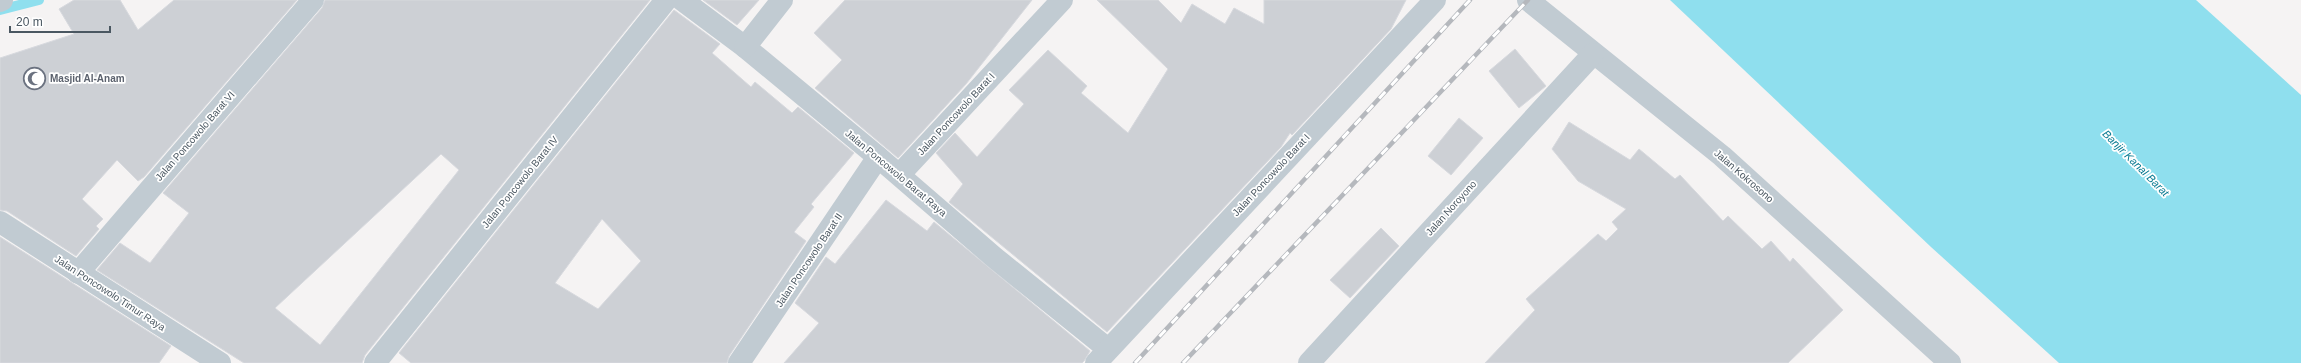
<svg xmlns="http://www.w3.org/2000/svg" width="2301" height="363" viewBox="0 0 2301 363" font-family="Helvetica,sans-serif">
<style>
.water{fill:#8fdfee}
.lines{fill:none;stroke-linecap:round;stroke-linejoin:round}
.stream{stroke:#8fdfee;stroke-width:10}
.building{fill:#cdd0d5;stroke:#d7d9de;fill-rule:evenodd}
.minor{stroke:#c1cbd2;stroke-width:22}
.rail-casing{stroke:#b5b8bd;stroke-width:4.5}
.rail{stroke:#fff;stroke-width:3;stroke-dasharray:9;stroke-linecap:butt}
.labels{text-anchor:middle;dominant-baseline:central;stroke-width:3.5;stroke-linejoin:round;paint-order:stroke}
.worship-label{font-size:10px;font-weight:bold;fill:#5b616d;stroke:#fff;text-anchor:start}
.street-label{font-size:10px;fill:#4a5761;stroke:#fff}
.water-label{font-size:11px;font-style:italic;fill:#0b7c93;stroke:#fff}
</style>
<rect width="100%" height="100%" fill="#f5f3f3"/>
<path class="water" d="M1670,0H2196L2301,95V363H2059L1931,247Z"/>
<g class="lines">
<path class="stream" d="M0,10L39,0"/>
</g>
<g class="building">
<path d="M74,0H120L138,30L174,0H297L144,177L138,181L117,160L82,199L103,219L96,226L99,229L76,256L7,211L0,210V58L74,34L59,9Z"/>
<path d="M325,0H650L365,355L362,363H244L97,270L120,243L150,263L189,213L163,193L322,8ZM441,154L459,170L320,345L275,308Z"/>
<path d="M703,0H759L737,25Z"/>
<path d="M845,0H1032L966,84L898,158L815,88L842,60L814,33Z"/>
<path d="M1097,0H1158L1181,23L1192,4L1225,24L1234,8L1264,24V0H1406L1391,29L1292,135L1290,133L1281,147L1107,332L949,202L963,184L936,153L955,133L977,157L1024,104L1009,90L1048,50L1087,86L1081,93L1128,133L1168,69Z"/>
<path d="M674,10L720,44L712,53L751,87L755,82L792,113L798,107L854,153L811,204L814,207L794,232L806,241L729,356L727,363H411L399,353ZM602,219L641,261L598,309L555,283Z"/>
<path d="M1515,49L1546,86L1519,108L1489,71Z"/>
<path d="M1459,118L1483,138L1451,175L1428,156Z"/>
<path d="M1569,122L1630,160L1639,149L1675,179L1680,175L1723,221L1728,216L1762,249L1771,241L1790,262L1793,258L1843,310L1788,363H1485L1535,310L1526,299L1598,234L1606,241L1618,229L1612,222L1626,209L1578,181L1552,149Z"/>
<path d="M886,200L927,231L934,222L1090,351L1084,361L1082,363H784L819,323L795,303L826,257L835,264Z"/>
<path d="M1381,228L1399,246L1350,298L1330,280Z"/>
<path d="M0,237L171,346L159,363H0Z"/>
</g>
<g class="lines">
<g class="minor">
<path d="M682,0L745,47L878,157L995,258L1108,349"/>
<path d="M1528,0L1722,156L1950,363"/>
<path d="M0,1L2,0"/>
<path d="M745,47L782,0"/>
<path d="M900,174L1062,0"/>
<path d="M0,222L220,363"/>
<path d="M78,273L313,0"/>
<path d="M375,363L666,0"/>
<path d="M739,363L878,157"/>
<path d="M1096,363L1435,0"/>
<path d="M1309,363L1593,54"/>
</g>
<defs>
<g id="rail">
<path d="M1135,363L1470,0"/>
<path d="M1183,363L1528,0"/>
</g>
</defs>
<use href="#rail" class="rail-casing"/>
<use href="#rail" class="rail"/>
</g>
<defs>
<symbol id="mosque-ring" viewBox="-11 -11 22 22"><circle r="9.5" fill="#fff" stroke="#6b7280" stroke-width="1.5"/><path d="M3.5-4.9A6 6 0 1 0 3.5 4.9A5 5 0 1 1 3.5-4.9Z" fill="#6b7280"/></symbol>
</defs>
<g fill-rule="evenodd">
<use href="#mosque-ring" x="22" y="66" width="25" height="25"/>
</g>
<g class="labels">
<g class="worship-label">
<text x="50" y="78">Masjid Al-Anam</text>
</g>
<g class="street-label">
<text transform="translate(956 114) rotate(-47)">Jalan Poncowolo Barat I</text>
<text transform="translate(195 136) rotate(-49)">Jalan Poncowolo Barat VI</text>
<text transform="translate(896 173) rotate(40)">Jalan Poncowolo Barat Raya</text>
<text transform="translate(1271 175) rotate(-47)">Jalan Poncowolo Barat I</text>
<text transform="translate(1744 176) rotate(41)">Jalan Kokrosono</text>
<text transform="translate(520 182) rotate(-51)">Jalan Poncowolo Barat IV</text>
<text transform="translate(1451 208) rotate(-48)">Jalan Noroyono</text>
<text transform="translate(809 260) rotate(-56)">Jalan Poncowolo Barat II</text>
<text transform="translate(110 293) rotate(33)">Jalan Poncowolo Timur Raya</text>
</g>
<g class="water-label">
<text transform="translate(2136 163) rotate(45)">Banjir Kanal Barat</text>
</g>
</g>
<path d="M10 26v6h100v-6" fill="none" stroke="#4a5761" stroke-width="2"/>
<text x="16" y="26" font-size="12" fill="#4a5761" stroke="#ffffff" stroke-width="3" paint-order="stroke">20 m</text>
</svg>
